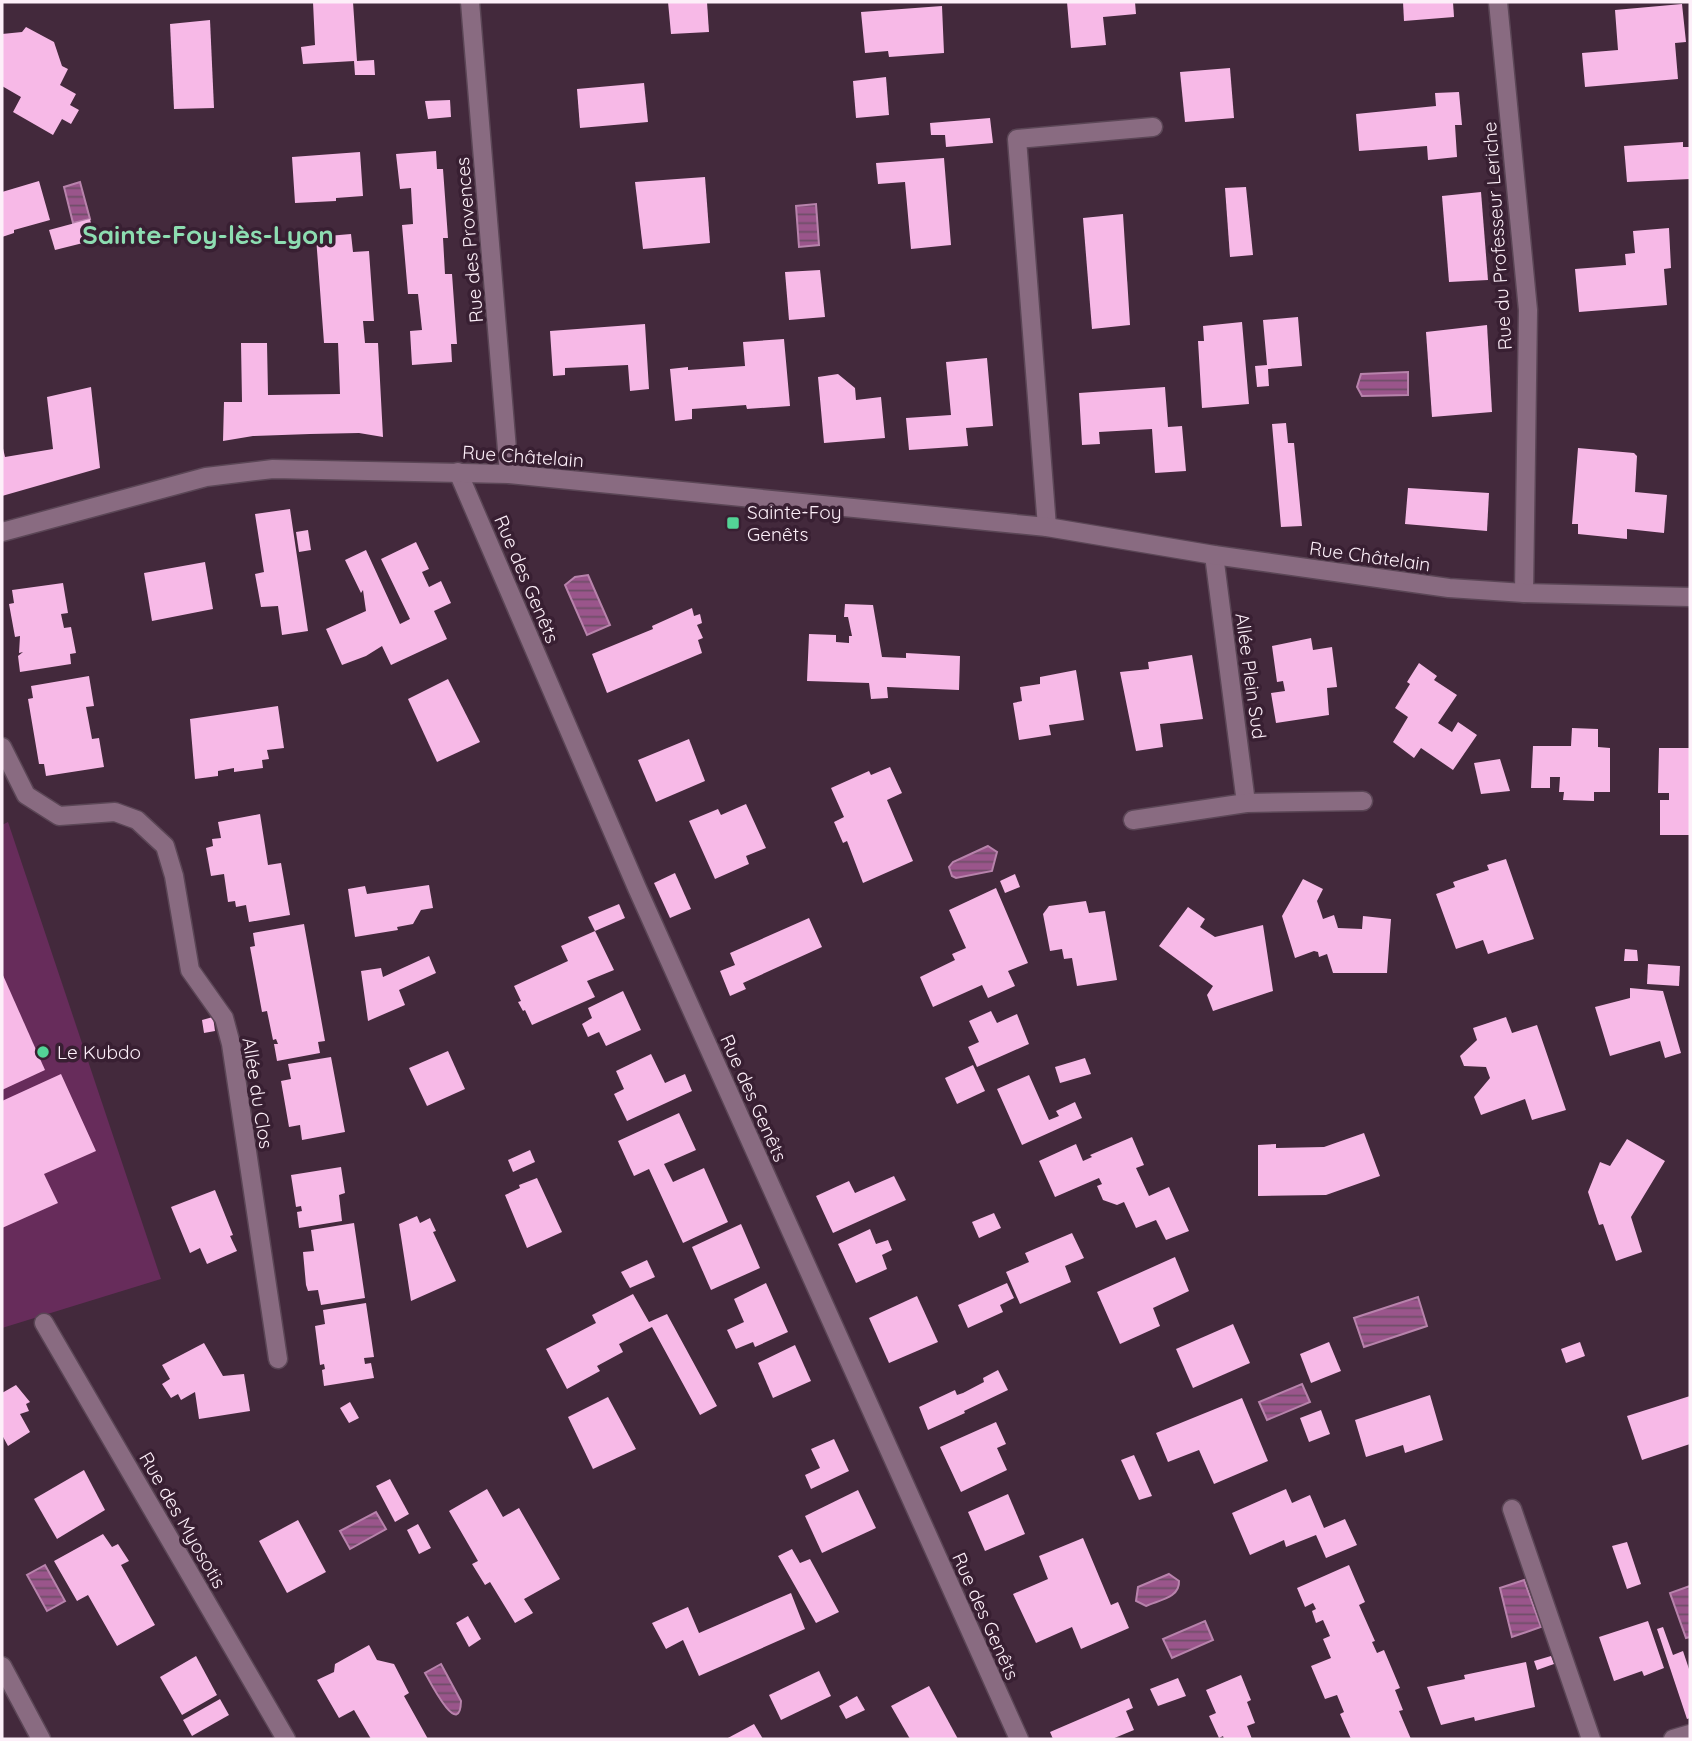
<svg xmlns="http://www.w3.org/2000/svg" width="1692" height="1741" viewBox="0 0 1692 1741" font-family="Quicksand,sans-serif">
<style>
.grass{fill:#672c5b}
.water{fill:url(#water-rules);stroke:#b883ac;stroke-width:2}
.building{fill:#f7b9e7}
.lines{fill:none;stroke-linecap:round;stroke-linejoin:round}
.minor-casing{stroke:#5b4656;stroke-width:21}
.tertiary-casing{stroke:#5b4656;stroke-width:21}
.minor{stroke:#896b81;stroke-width:18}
.tertiary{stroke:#896b81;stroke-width:18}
.poi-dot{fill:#53d396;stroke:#381f32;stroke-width:2.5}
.labels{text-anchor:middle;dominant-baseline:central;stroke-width:7;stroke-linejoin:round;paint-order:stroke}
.street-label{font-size:19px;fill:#fdeff9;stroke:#381f32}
.poi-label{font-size:19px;fill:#fdeff9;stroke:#381f32;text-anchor:start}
.district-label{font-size:26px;font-weight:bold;fill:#8dddb1;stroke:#381f32}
</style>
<defs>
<pattern id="water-rules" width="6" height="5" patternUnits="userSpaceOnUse" patternTransform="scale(1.75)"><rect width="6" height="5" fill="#9a558b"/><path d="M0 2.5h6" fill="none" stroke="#6f4e68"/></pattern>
</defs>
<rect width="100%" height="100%" fill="#43293c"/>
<path class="grass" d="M8,822L161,1279L2,1328V825Z"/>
<g class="water">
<path d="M80,182L90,219L73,223L64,187Z"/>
<path d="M816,204L819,245L799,247L796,206Z"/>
<path d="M1408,372V395L1362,396L1357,387L1361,374Z"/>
<path d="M588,575L610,625L587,635L565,585L575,577Z"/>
<path d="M988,846L997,852L992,871L956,878L952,876L949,867L953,862Z"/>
<path d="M1418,1297L1427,1326L1364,1347L1354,1318Z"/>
<path d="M1302,1384L1310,1402L1267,1420L1259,1402Z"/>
<path d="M376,1512L386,1529L350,1549L340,1531Z"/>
<path d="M45,1565L65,1601L47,1611L27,1575Z"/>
<path d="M1169,1574L1179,1581C1180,1598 1159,1600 1146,1606L1136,1601L1138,1587Z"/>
<path d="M1524,1580L1541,1627L1512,1637L1500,1588Z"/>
<path d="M1690,1586V1637L1686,1638L1670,1593Z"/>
<path d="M1205,1621L1213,1640L1172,1658L1163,1639Z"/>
<path d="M441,1664L461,1701C460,1741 429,1680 425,1673Z"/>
</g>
<g class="building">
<path d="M313,2H353L357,61L374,60L375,75H355L354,61L303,64L301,47L315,45Z"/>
<path d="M668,2H707L709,32L671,34Z"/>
<path d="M1067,2H1135L1136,14L1103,17L1106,45L1071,48Z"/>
<path d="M1403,2H1453L1454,17L1404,21Z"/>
<path d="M1682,4L1686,42L1675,43L1678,79L1585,87L1582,53L1618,50L1615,10Z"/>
<path d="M942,6L944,53L889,57L888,51L865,53L861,12Z"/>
<path d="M210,20L214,108L174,109L170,24Z"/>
<path d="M26,27L54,42L62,66L68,69L60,85L76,94L70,105L79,110L71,124L62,119L53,135L13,112L21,97L2,86V34L22,32Z"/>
<path d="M1230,68L1234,118L1185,122L1180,72Z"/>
<path d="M886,77L889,115L856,118L853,81Z"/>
<path d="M644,83L648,122L580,128L577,89Z"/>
<path d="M1459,92L1462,125H1455L1457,157L1428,160L1427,146L1359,151L1356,114L1436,106L1435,93Z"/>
<path d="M450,100L451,117L428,119L425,101Z"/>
<path d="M990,118L993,143L946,147L945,135H931L930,123Z"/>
<path d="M1683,142V147H1690V179L1627,182L1624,146Z"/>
<path d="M436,151L437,169H443L448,238H443L445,274H452L457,344H451L452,362L412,365L410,331L422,330L418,294H408L402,225L413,224L411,188L400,189L396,154Z"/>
<path d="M360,152L363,196L336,198V201L295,203L292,157Z"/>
<path d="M944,158L951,245L911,249L905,182L878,184L876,163Z"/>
<path d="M705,177L710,243L643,249L635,182Z"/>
<path d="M39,181L50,220L14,230V233L2,237V192Z"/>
<path d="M1246,187L1253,255L1230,257L1225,188Z"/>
<path d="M1481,192L1488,280L1449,282L1442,196Z"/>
<path d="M1123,214L1130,325L1092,329L1083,218Z"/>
<path d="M90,219L95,240L55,250L49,230Z"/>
<path d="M1669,228L1671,268L1664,269L1667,305L1579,312L1575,269L1626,265L1625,254L1635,253L1633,231Z"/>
<path d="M351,234L353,252L369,251L374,321H363L365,343H378L383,437L359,433L310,434L253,436L223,441L224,402H242L241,343H267L268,395L340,394L338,343H324L316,237Z"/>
<path d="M820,270L825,317L789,320L785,272Z"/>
<path d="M1298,317L1302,366L1268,369L1269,386L1257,387L1255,366L1267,365L1263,320Z"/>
<path d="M1242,322L1249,404L1202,408L1198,341H1204L1203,326Z"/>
<path d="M645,324L649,389L630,391L628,365L565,368V375L553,376L550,331Z"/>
<path d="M1487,325L1492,412L1432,417L1426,332Z"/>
<path d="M784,339L790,406L747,409L746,405L692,409V419L675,421L670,369L688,367V370L745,366L743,342Z"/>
<path d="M987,358L993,426L966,428L968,446L909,450L906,418L951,415L946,362Z"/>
<path d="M838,374L855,388L856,400L881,397L885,438L824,443L818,377Z"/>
<path d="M91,387L100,468L2,496V444L5,457L53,449L47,397Z"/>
<path d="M1165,387L1168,427L1182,426L1186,471L1155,473L1152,429L1099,432L1100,444L1082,445L1079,393Z"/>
<path d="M1286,423L1288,443H1294L1302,526L1281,527L1272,424Z"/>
<path d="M1578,448L1634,453L1637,456L1635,492L1667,495L1664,533L1627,529V539L1578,534V524H1572Z"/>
<path d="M1408,488L1489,493L1487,531L1405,524Z"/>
<path d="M290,509L308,631L282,635L278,606L261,607L255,574L264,572L255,514Z"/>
<path d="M308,530L311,550L299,552L296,532Z"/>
<path d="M416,542L429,569L422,572L429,587L441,581L451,603L434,611L447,639L391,665L382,646L366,656L342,665L326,629L366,611L363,590L361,593L345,560L366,550L400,624L410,619L381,559Z"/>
<path d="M205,562L213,609L152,621L144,573Z"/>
<path d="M63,583L68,613L61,614L64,628L71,627L76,653L70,654L71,664L20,672L18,656L23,652L19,653L20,636L15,637L9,604L14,603L12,590Z"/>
<path d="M845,604L873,605L882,657L906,658V653L960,656L959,690L887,687L888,698L871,699L869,683L807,681L809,634L836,635V642L849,643V636H852L848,617H844Z"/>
<path d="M692,608L694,616L700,614L702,623L697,625L703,638L698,640L702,653L607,693L592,654L653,629L652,626Z"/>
<path d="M1311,638L1313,650L1332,647L1337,687L1327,688L1329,715L1276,723L1271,693L1285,691L1283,681L1277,682L1272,646Z"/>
<path d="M1192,655L1203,719L1160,724L1163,747L1136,751L1120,672L1149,669L1148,662Z"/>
<path d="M1419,663L1437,676L1434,680L1457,695L1438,723L1452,732L1458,722L1477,735L1453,770L1421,748L1414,758L1393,742L1408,717L1395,708L1410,684L1407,682Z"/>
<path d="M1076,670L1084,720L1049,725L1051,735L1019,740L1013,703L1022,701L1020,687L1040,684V677Z"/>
<path d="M89,676L94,706L86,707L92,739L99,738L104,767L46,776L44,764H39L28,699L33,698L31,686Z"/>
<path d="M448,679L480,742L437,762L408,699Z"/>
<path d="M278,706L284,748L267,750L269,759L262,760L263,768L234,772V768L218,771V776L195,779L190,719Z"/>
<path d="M1572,728L1598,729V747L1610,748V792H1594V801L1563,800L1564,792H1559L1560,777H1550V788H1531L1533,746H1571Z"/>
<path d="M689,739L705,781L656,802L638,760Z"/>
<path d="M1659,748H1690V835H1660V800H1669V793H1658Z"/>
<path d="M1500,759L1510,791L1481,794L1474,763Z"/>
<path d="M890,767L902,793L887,800L913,861L863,883L847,841L843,843L834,822L844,817L831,788L869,771L871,775Z"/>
<path d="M746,804L766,848L746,856L749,864L715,879L689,821L718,809L721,815Z"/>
<path d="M260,814L268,865L281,863L290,915L249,922L246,905L236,907L235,901L228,902L224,874L211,876L206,848L213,846L212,839L221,838L218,822Z"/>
<path d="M1506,859L1534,939L1488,954L1483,940L1456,949L1436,894L1455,887L1453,882L1489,870L1487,865Z"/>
<path d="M675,873L691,909L670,918L654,883Z"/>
<path d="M1015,874L1020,887L1005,893L1000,881Z"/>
<path d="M1303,879L1323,889L1317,901L1323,919L1334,915L1338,928L1362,929L1363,916L1391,919L1387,973H1333L1327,954L1319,957L1318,952L1314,951L1295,958L1282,916Z"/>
<path d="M429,885L433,908L421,910L413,924L397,927L398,930L355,937L348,889L365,886L367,894Z"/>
<path d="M996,888L1028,963L1008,971L1015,986L988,998L982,985L933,1007L920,977L955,960L952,954L966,948L949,910Z"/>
<path d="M1086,901L1089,913L1105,911L1117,980L1077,986L1072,958L1064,959L1062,949L1050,951L1043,914L1049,906Z"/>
<path d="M619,904L625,918L595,931L588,917Z"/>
<path d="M1188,907L1205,919L1200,927L1215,937L1263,925L1273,991L1213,1011L1207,995L1213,986L1159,946Z"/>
<path d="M809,918L822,947L743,983L746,989L730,996L720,971L735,965L730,953Z"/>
<path d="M304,924L325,1041L318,1042L320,1053L277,1061L274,1044H278L276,1039L273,1040L267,1011L262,1012L250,947L255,946L253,933Z"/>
<path d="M595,931L614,970L587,981L595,997L532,1025L525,1010L523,1011L518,1002L521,1001L514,986L568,961L561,946Z"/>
<path d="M1625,949L1637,950L1638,961H1624Z"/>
<path d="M429,956L436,973L399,990L405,1005L368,1021L361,971L381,968L383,977Z"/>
<path d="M1648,964L1680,966L1679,986L1647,984Z"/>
<path d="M2,973L45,1070L2,1090Z"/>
<path d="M1630,988L1663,991L1681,1053L1665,1058L1660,1041L1610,1056L1595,1007L1630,998Z"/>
<path d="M623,991L641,1030L606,1046L599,1032L588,1037L582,1024L592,1018L588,1008Z"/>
<path d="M991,1011L997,1023L1017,1014L1029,1044L977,1067L968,1047L979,1042L969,1021Z"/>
<path d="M213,1017L215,1031L204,1033L202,1020Z"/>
<path d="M1506,1017L1512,1033L1537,1025L1566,1110L1532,1120L1525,1099L1481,1115L1474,1097L1490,1078L1486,1067L1464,1066L1460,1056L1477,1040L1473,1028Z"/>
<path d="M448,1051L465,1089L427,1106L409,1068Z"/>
<path d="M651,1054L665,1083L685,1074L692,1091L627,1121L614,1094L624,1089L616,1071Z"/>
<path d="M331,1057L345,1132L302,1140L300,1125L289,1127L281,1081L291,1079L288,1064Z"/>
<path d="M1085,1058L1091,1074L1060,1083L1055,1067Z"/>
<path d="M973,1065L985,1091L957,1104L945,1078Z"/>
<path d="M61,1074L96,1151L44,1174L58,1203L2,1228V1101Z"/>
<path d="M1029,1075L1049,1120L1059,1116L1056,1111L1075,1102L1082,1118L1022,1145L997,1089Z"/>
<path d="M679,1113L696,1150L664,1164L673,1182L704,1168L728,1222L683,1243L649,1169L634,1176L618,1141Z"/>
<path d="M1364,1133L1380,1176L1326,1195L1258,1196V1145L1276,1144V1148L1324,1147Z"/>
<path d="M1132,1137L1144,1165L1136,1168L1149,1196L1169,1187L1189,1231L1166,1240L1156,1220L1136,1228L1124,1202L1117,1205L1103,1200L1097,1186L1102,1184L1099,1178L1055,1197L1039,1161L1076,1144L1083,1161L1092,1157L1090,1155Z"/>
<path d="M1627,1139L1665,1161L1631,1217L1642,1252L1616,1261L1603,1224L1599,1225L1588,1192L1600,1162L1610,1166Z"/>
<path d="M530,1150L535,1162L513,1172L508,1160Z"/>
<path d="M341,1167L345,1193L339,1195L342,1221L299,1228L297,1212L302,1211L301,1206L296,1207L291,1175Z"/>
<path d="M894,1176L906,1200L833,1233L816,1196L849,1181L855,1193Z"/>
<path d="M537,1178L562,1232L527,1248L505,1195L520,1188L519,1185Z"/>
<path d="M215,1190L233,1235L230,1236L237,1251L207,1264L200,1248L190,1253L171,1207Z"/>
<path d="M994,1213L1001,1228L979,1238L972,1222Z"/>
<path d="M417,1216L420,1223L430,1218L436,1231L433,1232L456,1281L411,1301L399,1224Z"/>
<path d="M354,1223L365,1298L321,1305L318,1290L308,1291L306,1285L303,1252L314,1251L311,1230Z"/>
<path d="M741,1224L760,1268L711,1290L692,1247Z"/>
<path d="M870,1229L876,1244L888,1240L892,1250L882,1255L887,1269L856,1283L838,1244Z"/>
<path d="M1072,1233L1084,1258L1065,1266L1071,1282L1020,1304L1006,1272L1029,1262L1025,1253Z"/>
<path d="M1175,1257L1189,1291L1153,1308L1160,1326L1120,1344L1097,1292Z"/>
<path d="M647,1260L655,1277L630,1288L621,1272Z"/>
<path d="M766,1283L788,1332L755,1347L753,1342L736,1349L727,1330L744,1322L734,1299Z"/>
<path d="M1007,1283L1014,1298L1000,1305L1003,1312L968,1328L958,1305Z"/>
<path d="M633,1294L649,1322L667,1314L717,1406L700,1415L652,1327L619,1344L623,1352L597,1366L600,1371L567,1389L546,1349L596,1323L592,1315Z"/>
<path d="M917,1296L938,1342L889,1363L869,1318Z"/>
<path d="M366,1303L374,1357L364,1358L365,1364L371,1363L374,1378L324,1386L322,1370L325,1369L324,1364L320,1365L315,1326L325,1324L323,1310Z"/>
<path d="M1233,1324L1250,1363L1193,1388L1176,1349Z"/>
<path d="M1329,1342L1341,1371L1311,1383L1300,1354Z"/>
<path d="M1580,1342L1585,1356L1566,1363L1561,1349Z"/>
<path d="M204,1343L223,1376L244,1374L250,1411L199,1419L195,1392L181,1400L178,1394L171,1398L162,1384L170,1379L162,1365Z"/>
<path d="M795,1345L811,1381L773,1398L758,1363Z"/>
<path d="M998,1370L1008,1390L964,1411L965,1413L928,1430L919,1407L955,1390L957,1395L963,1393L984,1382L983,1378Z"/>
<path d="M16,1385L30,1402L26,1404L29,1411L20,1414L30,1432L8,1446L2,1435V1393Z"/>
<path d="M1430,1395L1443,1440L1405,1453L1403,1445L1366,1457L1355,1420Z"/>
<path d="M1690,1396V1444L1642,1460L1627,1416Z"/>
<path d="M608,1397L636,1449L593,1469L568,1417Z"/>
<path d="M1242,1398L1268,1461L1214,1484L1199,1450L1168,1462L1156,1433Z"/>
<path d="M350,1402L359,1418L349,1423L340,1408Z"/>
<path d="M1321,1410L1330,1434L1309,1442L1300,1418Z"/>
<path d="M996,1422L1006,1444L997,1448L1007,1470L961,1492L940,1447Z"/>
<path d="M834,1439L849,1471L811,1489L805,1475L820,1468L811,1449Z"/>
<path d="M1134,1455L1152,1496L1139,1500L1121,1460Z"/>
<path d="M84,1470L105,1510L57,1539L34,1499Z"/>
<path d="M390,1479L409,1514L395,1522L376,1486Z"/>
<path d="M487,1489L503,1517L519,1508L560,1579L524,1599L533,1613L515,1623L490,1582L485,1585L472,1564L478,1561L449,1511Z"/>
<path d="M1286,1489L1292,1503L1310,1495L1324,1528L1345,1519L1357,1545L1326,1558L1316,1535L1286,1547L1284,1540L1250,1555L1232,1513Z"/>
<path d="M858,1490L876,1528L822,1553L805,1516Z"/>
<path d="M1008,1494L1025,1534L985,1551L968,1512Z"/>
<path d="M298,1520L326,1572L287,1593L259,1541Z"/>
<path d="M418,1524L431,1548L419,1554L407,1530Z"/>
<path d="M103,1534L112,1547L118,1544L129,1561L121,1565L155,1625L117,1646L88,1595L77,1601L54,1561Z"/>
<path d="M1083,1538L1111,1605L1118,1602L1129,1628L1081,1649L1072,1627L1036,1643L1013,1594L1048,1579L1039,1556Z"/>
<path d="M1627,1542L1641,1584L1627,1589L1612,1546Z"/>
<path d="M792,1549L800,1563L810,1559L839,1612L816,1623L778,1556Z"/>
<path d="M1349,1565L1365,1602L1359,1605L1375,1641L1372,1642L1377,1653L1384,1650L1400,1688L1395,1690L1403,1710L1399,1711L1411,1739H1351L1340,1714L1344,1712L1337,1695L1325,1699L1311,1666L1331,1658L1323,1639L1330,1636L1323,1620L1316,1623L1312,1611L1316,1609L1313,1603L1305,1607L1297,1588Z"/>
<path d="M791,1593L805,1629L699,1676L683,1640L666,1649L652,1623L688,1607L699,1633Z"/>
<path d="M468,1616L481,1639L469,1647L456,1623Z"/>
<path d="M1648,1621L1664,1668L1644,1676L1642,1671L1614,1681L1599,1637Z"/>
<path d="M1663,1627L1673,1655L1683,1651L1690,1672V1718L1687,1719L1657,1629Z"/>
<path d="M369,1645L377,1660L394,1664L409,1693L404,1696L428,1739H371L354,1710L339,1718L317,1680L334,1672L335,1664Z"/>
<path d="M196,1656L217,1695L182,1715L160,1677Z"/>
<path d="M1551,1656L1554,1664L1537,1670L1534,1661Z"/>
<path d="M1526,1662L1535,1707L1475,1721L1474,1717L1441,1725L1427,1687L1465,1679L1464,1675Z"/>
<path d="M819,1671L831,1696L781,1720L769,1695Z"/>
<path d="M1241,1675L1251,1700L1247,1702L1255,1723L1247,1726L1252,1739H1224L1223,1736L1219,1738L1209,1716L1216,1713L1206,1690Z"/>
<path d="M1178,1678L1186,1696L1158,1706L1150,1689Z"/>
<path d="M929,1686L958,1739H910L891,1706Z"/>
<path d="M857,1696L865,1710L846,1719L839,1706Z"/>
<path d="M1129,1698L1133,1708L1126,1711L1134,1730L1112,1739H1053L1050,1732Z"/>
<path d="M220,1699L229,1715L192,1736L183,1720Z"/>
<path d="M754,1724L763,1739H726Z"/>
</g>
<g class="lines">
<defs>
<g id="minor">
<path d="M470,2L509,474"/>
<path d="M1498,2L1528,310L1524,593"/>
<path d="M458,472L637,888L1019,1739"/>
<path d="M1047,527L1017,139L1153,127"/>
<path d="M1214,555L1246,803"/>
<path d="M2,747L26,795L59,816L115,812L137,820L165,846L174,876L190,970L224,1018L231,1044L278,1359"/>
<path d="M1133,820L1246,803L1363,801"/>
<path d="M44,1323L286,1739"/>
<path d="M1512,1509L1591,1739"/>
<path d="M1673,1739L1690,1734"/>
</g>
<g id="tertiary">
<path d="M2,532L206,477L273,469L509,474L1047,527L1214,555L1449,588L1524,593L1690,597"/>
<path d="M2,1666L41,1739"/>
</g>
</defs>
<use href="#minor" class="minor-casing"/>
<use href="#tertiary" class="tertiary-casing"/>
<use href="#minor" class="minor"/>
<use href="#tertiary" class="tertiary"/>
</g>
<g class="poi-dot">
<rect x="726" y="516" width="14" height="14" rx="3.5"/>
<circle cx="43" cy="1052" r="7"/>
</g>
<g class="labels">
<g class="street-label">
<text transform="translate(1497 236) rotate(-94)">Rue du Professeur Leriche</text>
<text transform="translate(469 240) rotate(-95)">Rue des Provences</text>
<text transform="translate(523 456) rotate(4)">Rue Châtelain</text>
<text transform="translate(1370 556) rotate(8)">Rue Châtelain</text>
<text transform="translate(527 579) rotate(67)">Rue des Genêts</text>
<text transform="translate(1251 676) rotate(82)">Allée Plein Sud</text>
<text transform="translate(258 1093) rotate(81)">Allée du Clos</text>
<text transform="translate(754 1098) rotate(66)">Rue des Genêts</text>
<text transform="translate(183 1520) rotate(60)">Rue des Myosotis</text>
<text transform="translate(986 1616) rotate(66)">Rue des Genêts</text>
</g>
<g class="poi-label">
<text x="747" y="512">Sainte-Foy<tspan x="747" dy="22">Genêts</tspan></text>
<text x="57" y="1052">Le Kubdo</text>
</g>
<g class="district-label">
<text x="208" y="234">Sainte-Foy-lès-Lyon</text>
</g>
</g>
<rect width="1692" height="1741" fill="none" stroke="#fdeff9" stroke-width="7"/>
</svg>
